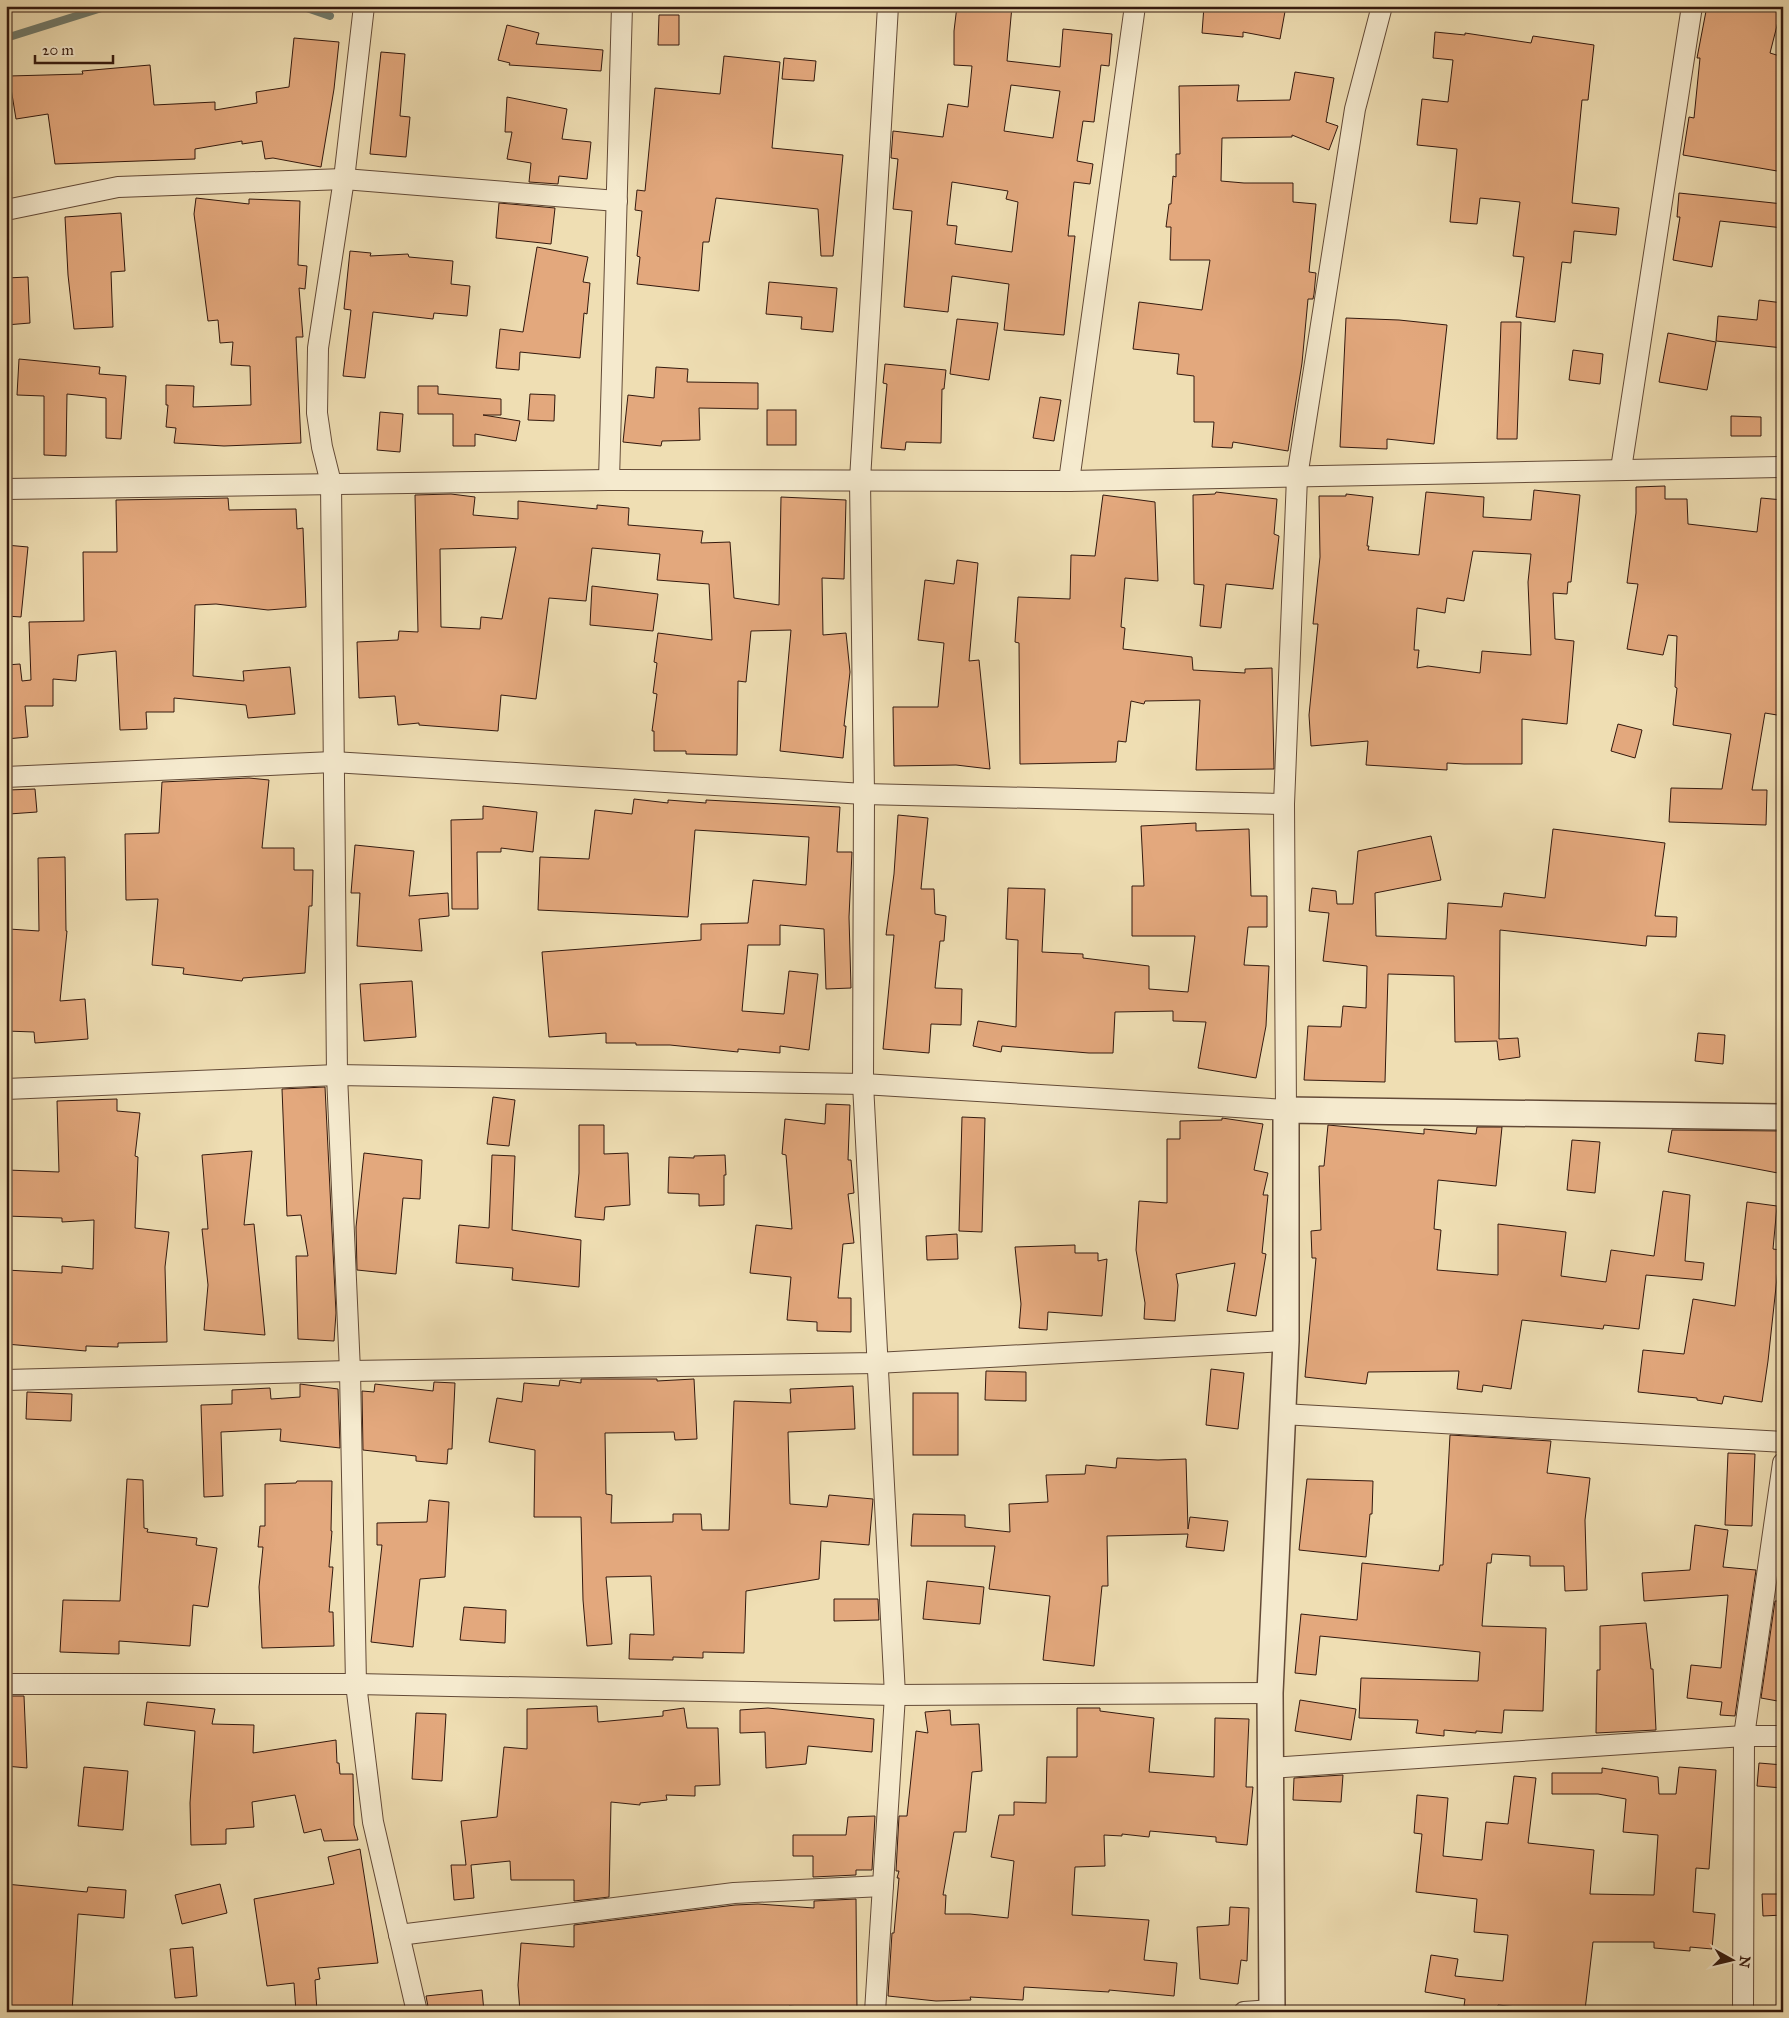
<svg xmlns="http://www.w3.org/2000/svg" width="1789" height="2018" viewBox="0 0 1789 2018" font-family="'IM FELL Great Primer',serif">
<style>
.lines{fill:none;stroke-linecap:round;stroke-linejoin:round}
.stream{stroke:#717b6c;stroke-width:8}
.building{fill:#e3a87d;stroke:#34190e;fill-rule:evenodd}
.minor-casing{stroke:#634a37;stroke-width:22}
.tertiary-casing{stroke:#634a37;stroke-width:28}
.minor{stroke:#f5eace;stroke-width:20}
.tertiary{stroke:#f5eace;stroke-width:25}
</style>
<rect width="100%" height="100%" fill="#efdeb3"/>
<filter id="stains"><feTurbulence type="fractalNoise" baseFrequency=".004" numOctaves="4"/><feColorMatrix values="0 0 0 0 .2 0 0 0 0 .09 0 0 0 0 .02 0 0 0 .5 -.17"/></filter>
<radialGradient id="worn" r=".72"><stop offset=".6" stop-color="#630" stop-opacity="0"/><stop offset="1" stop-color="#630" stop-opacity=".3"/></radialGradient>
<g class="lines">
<g class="stream">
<path d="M301,6L330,16"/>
<path d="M6,38L108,6"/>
</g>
</g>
<g class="building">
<path d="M957,6H1012L1007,61L1060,67L1063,29L1112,34L1109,66L1101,65L1094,122L1083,121L1077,161L1093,164L1090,184L1074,182L1068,236H1075L1064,335L1004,330L1009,284L952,276L948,312L904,307L912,211L893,209L898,159L891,158L893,131L943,137L948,104L968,107L972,66L954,65V31ZM1011,85L1060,91L1053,138L1004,131ZM952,182L1008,191L1006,199L1018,202L1012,252L955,244L957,226L947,225Z"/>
<path d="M1204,6H1286L1280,39L1243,32V37L1202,33Z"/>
<path d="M1707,6H1782L1770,53L1783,57V172L1683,155L1689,117L1694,118L1700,58H1697Z"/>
<path d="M659,15H679V45H658Z"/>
<path d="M507,25L539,33L536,44L603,50L601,71L509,65L510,63L498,60Z"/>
<path d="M1435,32L1465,35V33L1531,43L1533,36L1594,45L1588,100H1582L1572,203L1619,208L1616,235L1574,231L1571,263L1562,262L1555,322L1516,317L1524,257L1513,256L1520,202L1480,198L1477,224L1450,222L1457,149L1417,145L1422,99L1448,102L1453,60L1433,58Z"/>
<path d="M294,38L339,42L334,89L321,167L273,158L265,159L262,141L242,144V141L195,149V159L55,164L48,114L16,119L9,76L83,74L82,71L150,65L154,105L215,102V110L257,103L256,92L289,87Z"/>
<path d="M381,52L405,54L400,116L410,117L406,157L370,154Z"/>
<path d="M724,56L780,62L772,148L843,155L833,256H821L818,209L716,198L709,242H703L699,291L637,284L640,257L637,256L642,211L635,210L637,190L645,191L655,88L720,94Z"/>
<path d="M784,58L816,61L814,81L782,79Z"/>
<path d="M1295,72L1334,78L1326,122L1338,126L1329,150L1292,135V137L1222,138L1221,181L1244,183H1293V202L1316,204L1309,272L1316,273L1314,294L1313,299H1308L1302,363L1288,451L1233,442L1232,448L1212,447L1214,422H1194V376L1177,374L1179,354L1133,349L1139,302L1202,310L1210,260H1170L1171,227H1166L1169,204H1171L1173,176L1176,177V154H1180L1179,86L1239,85L1237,101L1290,100Z"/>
<path d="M507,97L567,109L562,139L591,142L587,179L559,176L558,184L529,182L531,163L507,159L512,132H505Z"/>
<path d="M1679,193L1783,204V228L1720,221L1712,267L1673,260L1680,217H1677Z"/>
<path d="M196,198L249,204V199L300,201L298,265L307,266L305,289L299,288L303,337H296L301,443L224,446L174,443L176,428L166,427L168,405H166V385L194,386L193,407L251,405L250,366L231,365L233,342L220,343L218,320L208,321L194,214Z"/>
<path d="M499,203L555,208L551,244L496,238Z"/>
<path d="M121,213L125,271L111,272L113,327L74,329L68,275L65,217Z"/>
<path d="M537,247L588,257L583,282L590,283L587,314L584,313L580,358L520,352L519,370L496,368L500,329L523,332Z"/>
<path d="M350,251L371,253L370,256L408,254L409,257L453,261L451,284L470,286L467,316L434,313L433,319L373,312L365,378L343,376L351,310L344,309Z"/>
<path d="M28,277L30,323L6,325V278Z"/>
<path d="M769,282L837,288L833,332L801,329L802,317L766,314Z"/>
<path d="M1759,300L1783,303V348L1716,341L1718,316L1757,320Z"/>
<path d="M1346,318L1399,320L1447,325L1434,444L1387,439V449L1340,447Z"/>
<path d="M957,319L998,323L989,380L950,374Z"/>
<path d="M1501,322H1521L1517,439H1497Z"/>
<path d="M1668,333L1716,342L1707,390L1659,382Z"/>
<path d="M1573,350L1603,354L1600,384L1569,380Z"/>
<path d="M19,359L100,367L99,374L126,376L121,439L106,438V398L67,394L66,456L44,455V396L17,395Z"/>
<path d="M885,364L946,370L944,389H942L941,443L906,442L905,450L881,448L887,384L883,383Z"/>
<path d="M656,367L688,369L687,382L758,383V409L699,408L700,440L662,441L661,446L623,442L628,395L654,398Z"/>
<path d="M418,386H438V394L501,399V415H483L520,421L516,441L475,434V446H453V414H418Z"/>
<path d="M530,394L555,395L554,421L528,420Z"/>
<path d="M1040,397L1061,400L1054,441L1033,438Z"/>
<rect x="767" y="410" width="29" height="35"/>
<path d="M380,412L403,414L400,452L377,450Z"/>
<path d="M1731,416L1761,417V436H1731Z"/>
<path d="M1665,486V499H1687L1688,524L1757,532L1761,498L1783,500V716L1765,713L1752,790H1767L1766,825L1669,822L1671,788L1722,789L1731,734L1673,725L1677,688L1675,687L1677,636L1668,635L1663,655L1627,649L1638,584L1627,583L1636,513V487Z"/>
<path d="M1534,490L1580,495L1571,582H1568L1567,594L1553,593L1555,639L1574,641L1567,724L1522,719V764H1464L1447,763V770L1366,765L1368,741L1311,746L1309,715L1318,624H1313L1320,557L1319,496H1346V494L1373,497L1367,546H1369L1368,550L1419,555L1426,492L1484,497L1483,517L1531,520ZM1473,551L1531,554L1528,582L1531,655L1482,651L1480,673L1428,666L1417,668L1419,650H1414L1417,608L1445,613L1447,598L1464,601Z"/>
<path d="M1216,492L1277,499L1274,534L1279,536L1273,589L1226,584L1221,628L1200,626L1204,585L1194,584L1193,495L1215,494Z"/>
<path d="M451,494L475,497L473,515L518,519V501L597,509V505L629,508L628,525L703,531L701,543L730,542L734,598L779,605L781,497L846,500L844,579L822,578L823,635L846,633L850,672L844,726H846L843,758L780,751L791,630L751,631L746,682L738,681L737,755L686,754V751H654V731H652L657,694L653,693L657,663L654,662L658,633L712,640L709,584L657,580L660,554L592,548L586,601L549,598L536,699L501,695L498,731L419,725V723L398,725L395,696L359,698L357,642L398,640L399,631L418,632L415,495ZM516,547L502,619L481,617L480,629L441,627L440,549Z"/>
<path d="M1103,495L1155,502L1158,581L1125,578L1121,627L1125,628L1123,649L1192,657L1193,670L1245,673V669L1272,668L1274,769L1196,770L1200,700L1145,701L1144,704L1131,701L1126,742L1118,741L1116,762L1020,764L1019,643L1015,642L1018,597L1070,599L1071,555L1095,556Z"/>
<path d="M228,498L229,510L296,509L297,529L303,528L306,607L268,610L216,604L195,605L193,676L244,681L243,671L290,667L295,714L248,718L246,705L174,698V712H146L147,729L120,730L116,651L78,655L76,681L53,679V706H25L28,737L6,739V665L20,664L22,681L31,680L29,622L84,621L83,552H117L116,500Z"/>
<path d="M6,545L28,547L21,617L6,616Z"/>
<path d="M957,560L978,563L969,661L979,660L990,769L956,765L894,766L893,707H938L944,643L918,640L925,580L954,584Z"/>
<path d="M592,586L658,594L653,631L590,625Z"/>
<path d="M1618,724L1642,730L1635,758L1611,751Z"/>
<path d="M249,778L269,780L262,848H294V870H313L312,906H309L305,973L243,978L242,981L183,974L184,968L152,965L158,899L126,900L125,834L159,833L162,782Z"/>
<path d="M35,789L37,812L9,814L8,790Z"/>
<path d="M634,799L668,803V800L706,803V800L840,807L837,852H852L849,917L851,988L826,989L824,929L780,925V945H748L742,1011L784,1014L789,971L818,974L809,1050L780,1046V1053L738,1049V1052L670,1045H636V1043H606V1033L549,1037L542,952L701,940V924L748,923L753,880L806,885L809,837L695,830L688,917L538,910L540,857L589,859L595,810L632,814Z"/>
<path d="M483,806L537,812L533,852L501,848V852H477L478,909H452L451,820L483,819Z"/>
<path d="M898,815L928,818L921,889H934L935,914L946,916L944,941H940L935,988L962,989L961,1025L931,1024L929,1053L883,1049L894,935H886L894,874Z"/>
<path d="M1196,823V831L1249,829L1251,896H1267V927H1248L1244,965L1269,966L1266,1026L1256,1078L1198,1068L1206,1022L1173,1021V1011L1115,1012L1113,1053H1089L1002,1046L1001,1052L973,1046L978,1021L1016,1027L1018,940L1006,939L1008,888L1045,889L1042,952L1083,954V958L1149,966V989L1188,992L1195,936H1132V886H1144L1141,826Z"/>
<path d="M1553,829L1665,843L1655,916L1677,917L1676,937L1647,936L1646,946L1500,930L1499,1039L1518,1038L1520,1057L1499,1060L1497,1041L1455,1042L1454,976L1388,974L1385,1082L1304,1080L1308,1026L1341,1027L1343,1006L1366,1008L1367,966L1323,961L1329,913L1309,911L1312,888L1336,891L1337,904H1353L1358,851L1431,836L1441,880L1375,893L1376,936L1446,939L1448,903L1502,907L1504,893L1545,898Z"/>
<path d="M355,845L414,851L409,896L448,893L449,916L419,919L422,951L357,946L360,893H351Z"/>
<path d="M65,857L66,931H67L60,1001L85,999L88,1039L35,1043L34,1032L6,1031L9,929L39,931L38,858Z"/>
<path d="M412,981L416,1037L364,1041L360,984Z"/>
<path d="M1698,1033L1725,1035L1723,1064L1695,1061Z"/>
<path d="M325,1087L336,1313L334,1341L298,1339L296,1256H308L301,1215L287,1216L282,1089Z"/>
<path d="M493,1097L515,1100L509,1146L487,1144Z"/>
<path d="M117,1099V1111L140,1113L135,1156L138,1157L135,1228L169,1232L165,1267L167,1342L118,1343V1347L86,1346V1351L6,1344V1270L62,1273V1266L93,1269L94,1220L62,1222V1218L6,1216L7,1170L59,1172L57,1101Z"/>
<path d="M826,1104L850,1105L848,1160H851L854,1193L848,1194L854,1243L843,1244L838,1298H851V1332L817,1331V1322L787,1320L791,1277L750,1273L756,1225L792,1229L786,1155L782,1154L785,1119L825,1124Z"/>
<path d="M962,1117L985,1118L982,1232L959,1231Z"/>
<path d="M1222,1118L1263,1124L1254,1170L1268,1173L1263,1195H1268L1262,1253L1266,1254L1256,1316L1227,1311L1235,1263L1176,1274L1178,1285L1175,1321L1144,1319L1145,1303L1136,1250L1139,1201L1167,1203V1139H1180V1121L1222,1120Z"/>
<path d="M579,1125H604V1154L628,1153L630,1205L605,1207L604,1220L575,1217L579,1173Z"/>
<path d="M1328,1125L1424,1134V1129L1476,1134L1477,1127H1502L1496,1186L1438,1180L1434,1229L1441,1230L1437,1270L1498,1275V1224L1566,1232L1561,1276L1606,1282L1611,1250L1654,1256L1663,1191L1690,1195L1685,1261L1704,1263L1702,1280L1646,1275L1639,1329L1604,1325L1603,1329L1522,1320L1511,1389L1483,1385L1482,1392L1457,1389L1459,1371L1368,1372L1366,1384L1305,1377L1316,1258H1312L1311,1231L1321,1230L1319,1166H1324Z"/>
<path d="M1672,1130L1783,1131V1174L1668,1152Z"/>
<path d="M1572,1140L1600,1142L1595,1193L1567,1190Z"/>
<path d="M252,1151L244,1225L254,1224L265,1335L204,1330L208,1285L202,1229H208L202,1155Z"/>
<path d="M364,1153L422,1160L420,1199L403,1198L396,1274L357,1270L356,1227Z"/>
<path d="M492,1155L515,1156L512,1230L581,1240L579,1287L512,1280L513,1268L456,1263L459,1225L489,1228Z"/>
<path d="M725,1155L726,1175H724V1205L699,1206V1194L668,1193L669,1157L694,1158V1156Z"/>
<path d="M1747,1202L1777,1206L1773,1249L1780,1250L1768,1361L1762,1402L1724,1396L1722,1404L1697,1400V1398L1638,1392L1643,1350L1684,1354L1693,1299L1735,1306Z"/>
<path d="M957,1234L958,1259L927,1260L926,1236Z"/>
<path d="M1075,1245V1253H1098V1261L1107,1259L1102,1316L1048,1312L1047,1330L1019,1328L1021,1304L1015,1247Z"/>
<path d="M1211,1369L1244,1373L1238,1429L1206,1425Z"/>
<path d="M986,1371L1026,1372V1401L985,1400Z"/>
<path d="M581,1379H657V1381L694,1379L697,1439L675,1440L674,1432L605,1433L606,1494L612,1495L611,1523L673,1522V1514H701L702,1530H729L734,1401L791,1403L790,1389L853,1386L855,1429L788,1432L790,1504L827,1507L829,1495L873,1499L869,1545L821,1541L819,1579L746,1591L744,1653L703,1652V1658L673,1657V1660L629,1659L630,1634L654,1635L651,1576L606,1577L612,1644L587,1646L583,1600L581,1517H534L535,1450L489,1442L497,1398L522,1402L524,1383L559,1386L560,1380L581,1383Z"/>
<path d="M434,1382L455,1383L452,1449H448L447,1464L416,1461V1456L363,1450L362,1391L374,1392L375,1384L433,1391Z"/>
<path d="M300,1384L338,1389L340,1448L280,1441L281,1429L221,1432L223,1496L204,1497L201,1405L232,1404V1390L270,1388L271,1399L300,1397Z"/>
<path d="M27,1392L72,1394L71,1421L26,1419Z"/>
<rect x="913" y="1393" width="45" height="62"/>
<path d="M1450,1435L1551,1441L1547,1473L1590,1478L1585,1520L1587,1590L1565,1591L1564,1566H1530V1556L1492,1554L1491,1563H1487L1482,1626L1546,1628L1543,1711L1504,1710L1502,1733L1476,1731V1733L1444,1730V1736L1416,1733L1418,1720L1359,1718L1361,1678L1478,1681L1480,1652L1320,1636L1316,1675L1295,1673L1301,1614L1357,1620L1362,1563L1439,1571L1440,1565H1443Z"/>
<path d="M1728,1453L1755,1454L1752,1526L1725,1525Z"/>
<path d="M1117,1458L1158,1460L1186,1459L1188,1529L1190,1517L1228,1521L1224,1551L1186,1547L1188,1534L1107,1536L1108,1586H1102L1094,1666L1043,1660L1050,1596L989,1589L995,1546H911L913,1514L965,1515V1527L1010,1532L1009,1504L1048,1502L1046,1475L1085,1474L1086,1465L1116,1468Z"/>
<path d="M127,1479L143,1480L144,1528L148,1529L147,1532L197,1538L196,1545L217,1548L208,1607L193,1605L190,1646L119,1641V1654L60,1652L63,1600L120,1601Z"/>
<path d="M1307,1479L1373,1481L1372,1514H1370L1366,1557L1299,1550Z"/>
<path d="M297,1481H332L331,1531H332L329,1567H333L329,1612H333L334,1646L262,1648L259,1587L263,1547H258L260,1526H265V1484L296,1483Z"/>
<path d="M429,1500L449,1502L445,1577L420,1579L413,1647L371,1642L382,1545H377V1523L427,1522Z"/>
<path d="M1695,1525L1728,1530L1723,1567L1756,1570L1735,1716L1720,1715L1722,1702L1687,1698L1691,1665L1721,1668L1728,1595L1644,1601L1642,1573L1690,1570Z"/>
<path d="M927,1581L984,1587L980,1624L923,1619Z"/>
<path d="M834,1599H878L879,1620L834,1621Z"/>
<path d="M1775,1601H1783V1702L1761,1698Z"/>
<path d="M464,1607L506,1610L505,1643L460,1640Z"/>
<path d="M1646,1623L1651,1669H1653L1656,1730L1596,1733L1597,1670H1600V1626Z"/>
<path d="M10,1696H24L27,1768L6,1766V1733Z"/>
<path d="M1300,1700L1356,1709L1351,1740L1295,1731Z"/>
<path d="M147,1702L215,1709L212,1724L254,1725L253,1753L336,1740L337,1763H339L340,1774H353L354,1825L358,1840L324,1841L321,1829L304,1833L295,1795L252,1802L254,1827L226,1829V1844L191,1845L190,1803L195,1731L144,1725Z"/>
<path d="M597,1706L598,1722L663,1716V1711L684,1708L687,1728H718L720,1785L695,1786V1796L666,1795L667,1800L640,1803V1805L611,1802L609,1897L574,1901V1880H511L510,1861L471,1865L474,1898L454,1900L451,1865H466L461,1821L497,1817L504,1747L527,1749V1709Z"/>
<path d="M768,1708L874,1719L872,1752L808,1746L806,1764L766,1768L765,1732L740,1733V1710Z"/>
<path d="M1077,1708H1100V1711L1154,1718L1149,1772L1214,1777L1215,1718L1249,1719L1246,1787H1253L1247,1845L1216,1842V1837L1150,1831L1149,1837L1122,1834V1836L1104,1835L1105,1866L1075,1867L1072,1915L1149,1920L1144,1960L1177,1963L1174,1996L1109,1990V1992L1024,1987L1023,2000L970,1997L971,2000L936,2001L888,1996L892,1933H894L899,1878H897L899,1871H896L899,1816H907L916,1731L928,1733L925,1712L950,1710L951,1725L979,1724L982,1771L972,1772L966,1832H954L943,1895H946L945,1914H970L1008,1918L1014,1861L991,1857L999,1815H1014V1802L1046,1803L1047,1757H1077Z"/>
<path d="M416,1713L446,1714L442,1781L412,1779Z"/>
<path d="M1759,1763L1783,1765V1788L1757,1786Z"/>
<path d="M84,1767L128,1771L123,1830L78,1826Z"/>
<path d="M1679,1767L1716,1770L1709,1869L1696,1868L1693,1912L1715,1914L1712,1949L1690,1947V1951L1654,1948V1942H1593L1585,2010L1556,2007V2011L1498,2005L1497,2009L1464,2006L1465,1999L1425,1992L1431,1955L1458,1959L1455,1976L1503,1981L1508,1935L1474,1932L1477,1899L1416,1892L1422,1834L1414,1833L1417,1795L1448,1798L1443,1856L1482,1860L1486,1822L1508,1824L1514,1776L1536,1778L1528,1843L1594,1850L1590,1894L1654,1895L1658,1835L1623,1832L1626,1799L1598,1794H1552V1773H1602V1768L1658,1777L1659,1794H1676Z"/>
<path d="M1343,1775L1341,1802L1293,1800L1294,1778Z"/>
<path d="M875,1816L872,1870H856V1875L813,1877V1856H793V1835H846L848,1817Z"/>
<path d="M360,1849L378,1963L318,1968L320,1979L315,1980L317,2012H296L294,1983L267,1986L254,1899L334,1884L328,1857Z"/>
<path d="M6,1884L87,1892L88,1887L126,1890L124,1918L78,1914L72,2012H18V2007L6,2006Z"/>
<path d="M220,1884L227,1913L182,1924L175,1895Z"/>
<path d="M1762,1894H1783V1915L1763,1916Z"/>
<path d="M856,1899L857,2012L789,2006V2010L757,2012H520L518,1985L521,1943L574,1947V1925L735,1905L758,1904L814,1908V1901Z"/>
<path d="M1230,1907L1249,1908L1247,1961L1241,1960L1238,1984L1200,1979L1197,1927L1229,1925Z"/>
<path d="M193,1947L197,1996L175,1998L170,1949Z"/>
<path d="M482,1990L484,2012H429L426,1996Z"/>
</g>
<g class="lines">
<defs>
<g id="minor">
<path d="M364,6L344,179L318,348L317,413L322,447L331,483L337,1075L350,1371L356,1684L373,1822L417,2012"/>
<path d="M6,210L118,187L344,179L617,201"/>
<path d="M1621,469L1692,6"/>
<path d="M609,480L622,6"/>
<path d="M1069,481L1135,6"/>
<path d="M6,489L609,480L1069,481L1783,467"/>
<path d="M6,777L333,762L864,794L1284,804"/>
<path d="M6,1089L337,1075L863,1084L1286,1110L1284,804L1297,477L1355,109L1382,6"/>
<path d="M6,1380L350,1371L876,1363L1286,1341"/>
<path d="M1282,1414L1783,1442"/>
<path d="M6,1684H356L895,1695L1270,1693"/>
<path d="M1269,1768L1744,1736H1783"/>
<path d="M399,1935L734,1893L883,1886"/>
<path d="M875,2012L895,1695L863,1084L864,794L860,480L888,6"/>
<path d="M1244,2012L1272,2010"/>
<path d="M1743,2012L1744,1736L1783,1463"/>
</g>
<path id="tertiary" d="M1272,2012L1270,1693L1286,1341V1110L1783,1117"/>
</defs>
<use href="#minor" class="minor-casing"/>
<use href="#tertiary" class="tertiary-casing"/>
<use href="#minor" class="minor"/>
<use href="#tertiary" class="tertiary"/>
</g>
<rect width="1789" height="2018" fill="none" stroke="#efdeb3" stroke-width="25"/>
<rect x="8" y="8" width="1774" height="2003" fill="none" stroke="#34190e" stroke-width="2.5"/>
<rect x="12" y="12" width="1764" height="1993" fill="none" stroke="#34190e"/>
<g transform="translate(1732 1960) rotate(98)" stroke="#f5eace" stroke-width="4" paint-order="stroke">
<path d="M0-4L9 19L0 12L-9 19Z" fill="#34190e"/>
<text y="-8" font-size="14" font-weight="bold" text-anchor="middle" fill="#34190e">N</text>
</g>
<path d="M35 55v8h78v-8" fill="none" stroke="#34190e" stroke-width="2.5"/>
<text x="42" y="55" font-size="15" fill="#34190e" stroke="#f5eace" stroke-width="4" paint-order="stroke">20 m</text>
<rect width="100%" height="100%" filter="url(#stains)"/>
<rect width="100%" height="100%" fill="url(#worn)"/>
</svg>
